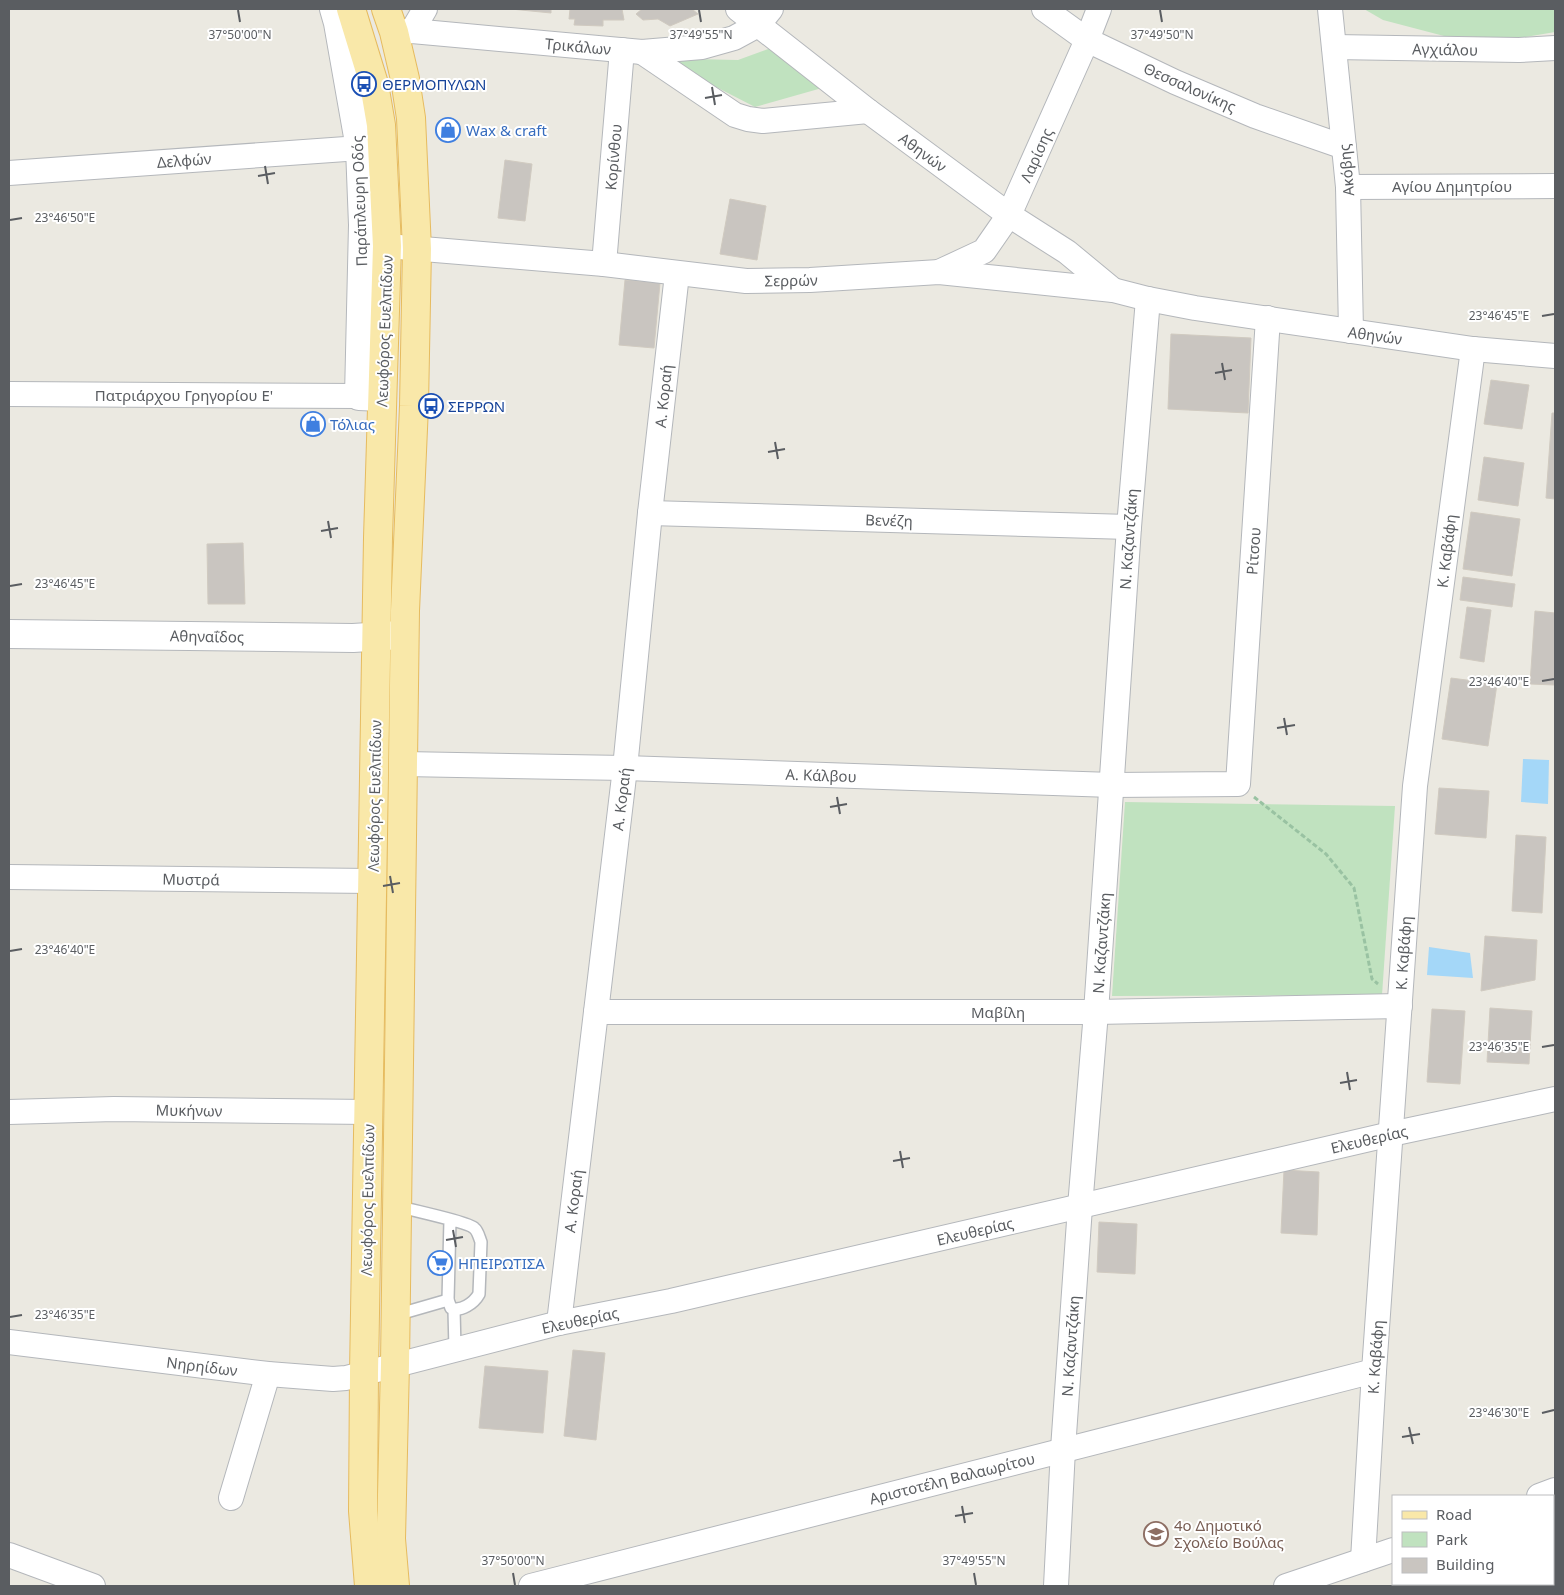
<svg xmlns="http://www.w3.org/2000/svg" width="1564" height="1595" viewBox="0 0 1564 1595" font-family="'Noto Sans',sans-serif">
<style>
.green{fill:#c0e2bf}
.water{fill:#a4d7f8}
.building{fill:#c9c5c0;stroke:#d0cac0}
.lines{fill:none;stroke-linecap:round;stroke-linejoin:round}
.service-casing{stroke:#b4b7bb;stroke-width:14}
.minor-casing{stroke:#b4b7bb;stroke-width:26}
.tertiary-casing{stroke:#b4b7bb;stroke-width:30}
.primary-casing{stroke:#e6bb5f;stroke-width:30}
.path{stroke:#99c2a2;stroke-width:3;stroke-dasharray:5 2.5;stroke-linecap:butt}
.service{stroke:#fff;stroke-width:11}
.minor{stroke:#fff;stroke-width:24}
.tertiary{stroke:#fff;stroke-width:28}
.primary{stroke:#f9e8a9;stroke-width:28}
.ticks{fill:none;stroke:#5a5d61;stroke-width:2}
.labels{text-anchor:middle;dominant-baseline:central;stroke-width:4;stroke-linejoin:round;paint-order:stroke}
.street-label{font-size:15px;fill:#5a5d61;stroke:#fff}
.transit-label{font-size:15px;fill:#164399;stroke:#fff;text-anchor:start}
.shop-label{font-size:15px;fill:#366cbe;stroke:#fff;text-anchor:start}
.education-label{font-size:15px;fill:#785e54;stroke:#fff;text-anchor:start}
.ticks-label{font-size:12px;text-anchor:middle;fill:#5a5d61;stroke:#fff;stroke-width:4;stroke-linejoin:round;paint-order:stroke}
</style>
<rect width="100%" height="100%" fill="#ebe9e1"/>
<g class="green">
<path d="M1364,9H1555V32L1519,38L1444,36L1383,20Z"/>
<path d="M771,48L822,88L755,107L654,55L691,59L738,60Z"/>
<path d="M1125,802L1395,806L1382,995L1112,996Z"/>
</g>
<g class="water">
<path d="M1523,759L1549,760L1548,804L1521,802Z"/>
<path d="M1429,947L1470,953L1473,978L1427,975Z"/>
</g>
<g class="building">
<path d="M511,9H551V13Z"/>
<path d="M570,9H622L624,20H603V26L574,25L575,19H569Z"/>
<path d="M642,9H692L698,14L670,26L658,19L643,20L636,14Z"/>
<path d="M505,160L532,164L525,221L498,218Z"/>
<path d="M730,199L766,206L757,260L720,254Z"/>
<path d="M625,280L660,283L654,348L619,345Z"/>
<path d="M1171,334L1251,338L1248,413L1168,409Z"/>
<path d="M1491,380L1529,385L1522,429L1484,424Z"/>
<path d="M1552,413H1555V499L1546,498Z"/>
<path d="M1484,457L1524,463L1518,506L1478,500Z"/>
<path d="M1471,512L1520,519L1512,576L1463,569Z"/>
<path d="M243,543L245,604H208L207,544Z"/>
<path d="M1463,577L1515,584L1512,607L1460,600Z"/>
<path d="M1467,607L1491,610L1484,662L1460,658Z"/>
<path d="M1535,611L1555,613V685L1530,684Z"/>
<path d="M1451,678L1497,684L1488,746L1442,739Z"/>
<path d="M1439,788L1489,791L1486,838L1435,834Z"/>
<path d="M1516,835L1546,837L1542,913L1512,911Z"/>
<path d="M1485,936L1537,940L1535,980L1481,991Z"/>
<path d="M1490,1008L1532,1011L1529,1064L1487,1062Z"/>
<path d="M1432,1009L1465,1011L1460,1084L1427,1082Z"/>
<path d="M1284,1170L1319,1172L1317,1235L1281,1233Z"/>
<path d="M1099,1222L1137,1224L1135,1274L1097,1272Z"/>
<path d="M573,1350L605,1353L596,1440L564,1436Z"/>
<path d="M485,1366L548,1371L543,1433L479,1428Z"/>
</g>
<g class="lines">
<defs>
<g id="service">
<path d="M397,1206C410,1210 468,1222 474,1228C478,1231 479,1237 481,1242L479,1294C474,1303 461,1312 451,1308L448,1300L450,1220"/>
<path d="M454,1310L455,1349"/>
<path d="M396,1315L448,1300"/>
</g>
<g id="minor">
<path d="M738,9L868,111L1009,215L1067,252L1113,290"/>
<path d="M1044,9L1087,40L1175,82L1255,116L1344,147"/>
<path d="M1330,9L1348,187L1351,331"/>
<path d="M412,31L425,9"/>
<path d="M394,32L412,31L642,52L702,47L734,38L758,25L771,9"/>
<path d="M1334,47L1519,50L1555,48"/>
<path d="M642,52L735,115L748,119L763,121L868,111"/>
<path d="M9,173L360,148"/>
<path d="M1348,187L1555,186"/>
<path d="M387,246L604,264L746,281L810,280L939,272L1113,290L1148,299L1195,308L1351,331L1473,349L1555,356"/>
<path d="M604,264L622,50"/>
<path d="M941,271L984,251L1009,215L1087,40L1099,9"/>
<path d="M9,394L359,396"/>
<path d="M650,513L1129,527"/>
<path d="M404,764L625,768L1112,785L1238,784L1268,318"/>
<path d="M9,877L372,881"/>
<path d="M596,1012H1096L1400,1006"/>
<path d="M9,1112L114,1109L369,1112"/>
<path d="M559,1323L625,768L650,513L677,274"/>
<path d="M9,1342L268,1374L333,1379L346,1378L559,1323L671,1301L1391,1134L1555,1099"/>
<path d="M1539,1496L1555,1490"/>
<path d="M231,1498L268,1374"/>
<path d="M9,1555L93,1586"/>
<path d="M1363,1560L1374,1371L1415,786L1473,349"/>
<path d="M531,1586L1374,1371"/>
<path d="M1056,1586L1063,1449L1080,1207L1096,1012L1129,527L1148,299"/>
<path d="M1286,1586L1393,1550"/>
</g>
<g id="tertiary">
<path d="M334,9L338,23L360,148L363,225L359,396L382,397"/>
<path d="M9,634L353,638L400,635"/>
</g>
<g id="primary">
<path d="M351,9L374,84L381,125L387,246L378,538L364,1373L363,1511L369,1586"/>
<path d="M386,9L394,32L405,79L411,118L417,249L414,406L405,611L395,1364L391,1539L395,1586"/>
</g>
</defs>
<use href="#service" class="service-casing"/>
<use href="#minor" class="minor-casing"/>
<use href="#tertiary" class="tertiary-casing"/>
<use href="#primary" class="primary-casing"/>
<path class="path" d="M1254,797L1326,854L1354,888L1372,979L1378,984"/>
<use href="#service" class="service"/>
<use href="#minor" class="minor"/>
<use href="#tertiary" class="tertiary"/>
<use href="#primary" class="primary"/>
</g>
<path class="ticks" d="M238,10L240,22M699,10L701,22M1160,10L1162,22M712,87L715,105M705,98L722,95M265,166L268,184M258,176L275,173M10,220L22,218M1542,316L1554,314M1222,363L1225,380M1215,373L1232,370M775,442L778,459M768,452L785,449M328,521L331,538M321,531L338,528M10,586L22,584M1542,681L1554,679M1284,718L1287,735M1277,728L1295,725M837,797L840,814M830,807L847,804M390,876L393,893M383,886L400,883M10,951L22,949M1542,1047L1554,1045M1347,1072L1350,1090M1340,1083L1357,1080M900,1151L903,1168M893,1161L910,1158M453,1230L456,1247M446,1240L463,1237M10,1317L22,1315M1542,1413L1554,1410M1409,1427L1413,1444M1402,1437L1420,1434M962,1506L965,1523M955,1516L973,1513M513,1573L515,1585M974,1573L976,1585"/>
<defs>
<symbol id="bus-ring" viewBox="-11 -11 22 22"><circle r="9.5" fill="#fff" stroke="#1a4fb4" stroke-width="1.5"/><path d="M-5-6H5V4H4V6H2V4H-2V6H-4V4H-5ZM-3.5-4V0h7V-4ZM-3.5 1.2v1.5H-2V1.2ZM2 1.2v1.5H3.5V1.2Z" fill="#1a4fb4"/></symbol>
<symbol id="shop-ring" viewBox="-11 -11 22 22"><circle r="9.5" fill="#fff" stroke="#3f7fe0" stroke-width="1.5"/><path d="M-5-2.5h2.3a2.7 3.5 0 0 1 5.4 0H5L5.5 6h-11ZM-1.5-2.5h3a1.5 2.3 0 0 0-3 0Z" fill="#3f7fe0"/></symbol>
<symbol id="supermarket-ring" viewBox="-11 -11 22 22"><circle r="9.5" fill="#fff" stroke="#3f7fe0" stroke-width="1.5"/><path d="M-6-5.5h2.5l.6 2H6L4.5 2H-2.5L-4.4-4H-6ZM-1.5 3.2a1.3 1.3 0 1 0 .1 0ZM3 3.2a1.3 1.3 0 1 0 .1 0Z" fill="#3f7fe0"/></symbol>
<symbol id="school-ring" viewBox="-11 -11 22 22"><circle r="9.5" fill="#fff" stroke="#8d6e63" stroke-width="1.5"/><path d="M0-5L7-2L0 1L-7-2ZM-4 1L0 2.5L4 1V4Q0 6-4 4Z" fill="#8d6e63"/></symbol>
</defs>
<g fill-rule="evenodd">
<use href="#bus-ring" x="350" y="70" width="28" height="28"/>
<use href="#shop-ring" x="434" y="116" width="28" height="28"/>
<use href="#bus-ring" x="417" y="392" width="28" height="28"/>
<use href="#shop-ring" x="299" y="410" width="28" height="28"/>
<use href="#supermarket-ring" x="426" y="1249" width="28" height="28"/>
<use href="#school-ring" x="1142" y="1520" width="28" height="28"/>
</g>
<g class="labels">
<g class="street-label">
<text transform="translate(578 46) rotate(5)">Τρικάλων</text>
<text transform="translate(1445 49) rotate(1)">Αγχιάλου</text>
<text transform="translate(1190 87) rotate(24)">Θεσσαλονίκης</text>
<text transform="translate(923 152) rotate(36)">Αθηνών</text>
<text transform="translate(1036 155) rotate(-66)">Λαρίσης</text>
<text transform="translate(613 157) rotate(-85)">Κορίνθου</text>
<text transform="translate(184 160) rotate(-4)">Δελφών</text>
<text transform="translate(1346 170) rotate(-95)">Ακόβης</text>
<text x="1452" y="186">Αγίου Δημητρίου</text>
<text transform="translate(359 201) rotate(-92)">Παράπλευρη Οδός</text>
<text transform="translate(791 280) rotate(-1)">Σερρών</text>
<text transform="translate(384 331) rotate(-88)">Λεωφόρος Ευελπίδων</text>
<text transform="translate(1375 335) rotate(8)">Αθηνών</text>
<text x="184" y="395">Πατριάρχου Γρηγορίου Ε'</text>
<text transform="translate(663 396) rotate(-84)">Α. Κοραή</text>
<text transform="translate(889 520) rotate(2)">Βενέζη</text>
<text transform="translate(1128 539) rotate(-86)">Ν. Καζαντζάκη</text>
<text transform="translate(1253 551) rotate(-86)">Ρίτσου</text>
<text transform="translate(1446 551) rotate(-83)">Κ. Καβάφη</text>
<text transform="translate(207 636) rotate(1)">Αθηναΐδος</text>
<text transform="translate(821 775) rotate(2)">A. Κάλβου</text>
<text transform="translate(374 796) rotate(-89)">Λεωφόρος Ευελπίδων</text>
<text transform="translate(621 799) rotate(-83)">Α. Κοραή</text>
<text transform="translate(191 879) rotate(1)">Μυστρά</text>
<text transform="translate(1101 943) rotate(-86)">Ν. Καζαντζάκη</text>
<text transform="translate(1403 953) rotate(-86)">Κ. Καβάφη</text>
<text x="998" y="1012">Μαβίλη</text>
<text transform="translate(189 1110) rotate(1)">Μυκήνων</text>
<text transform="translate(1369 1139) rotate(-13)">Ελευθερίας</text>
<text transform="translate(367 1200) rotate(-89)">Λεωφόρος Ευελπίδων</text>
<text transform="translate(573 1201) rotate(-83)">Α. Κοραή</text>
<text transform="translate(975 1231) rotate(-13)">Ελευθερίας</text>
<text transform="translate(580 1320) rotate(-12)">Ελευθερίας</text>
<text transform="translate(1070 1346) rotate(-86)">Ν. Καζαντζάκη</text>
<text transform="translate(1375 1357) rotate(-86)">Κ. Καβάφη</text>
<text transform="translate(202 1366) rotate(7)">Νηρηίδων</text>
<text transform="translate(952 1478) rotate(-14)">Αριστοτέλη Βαλαωρίτου</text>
</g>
<g class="transit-label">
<text x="382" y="84">ΘΕΡΜΟΠΥΛΩΝ</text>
<text x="448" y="406">ΣΕΡΡΩΝ</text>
</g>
<g class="shop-label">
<text x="466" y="130">Wax &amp; craft</text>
<text x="330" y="424">Τόλιας</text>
<text x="458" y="1263">ΗΠΕΙΡΩΤΙΣΑ</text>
</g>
<g class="education-label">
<text x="1174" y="1525">4ο Δημοτικό<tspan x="1174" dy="17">Σχολείο Βούλας</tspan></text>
</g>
</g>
<g class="ticks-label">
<text x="240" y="39">37°50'00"N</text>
<text x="701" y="39">37°49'55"N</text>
<text x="1162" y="39">37°49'50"N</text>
<text x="65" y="222">23°46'50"E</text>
<text x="1499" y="320">23°46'45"E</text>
<text x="65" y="588">23°46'45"E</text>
<text x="1499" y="686">23°46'40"E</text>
<text x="65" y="954">23°46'40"E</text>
<text x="1499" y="1051">23°46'35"E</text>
<text x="65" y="1319">23°46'35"E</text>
<text x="1499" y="1417">23°46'30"E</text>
<text x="513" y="1565">37°50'00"N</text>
<text x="974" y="1565">37°49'55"N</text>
</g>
<rect width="1564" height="1595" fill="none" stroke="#5a5d61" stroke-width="20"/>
<rect x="1392" y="1495" width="162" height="90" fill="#ffffff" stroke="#bdbec0"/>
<rect x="1402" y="1511" width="25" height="8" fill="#f9e8a9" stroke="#bdbec0"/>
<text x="1436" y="1520" font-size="15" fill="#5a5d61">Road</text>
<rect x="1402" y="1532" width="25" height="15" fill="#c0e2bf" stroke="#bdbec0"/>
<text x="1436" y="1545" font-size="15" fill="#5a5d61">Park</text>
<rect x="1402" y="1558" width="25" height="15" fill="#c9c5c0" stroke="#bdbec0"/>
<text x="1436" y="1570" font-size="15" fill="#5a5d61">Building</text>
</svg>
